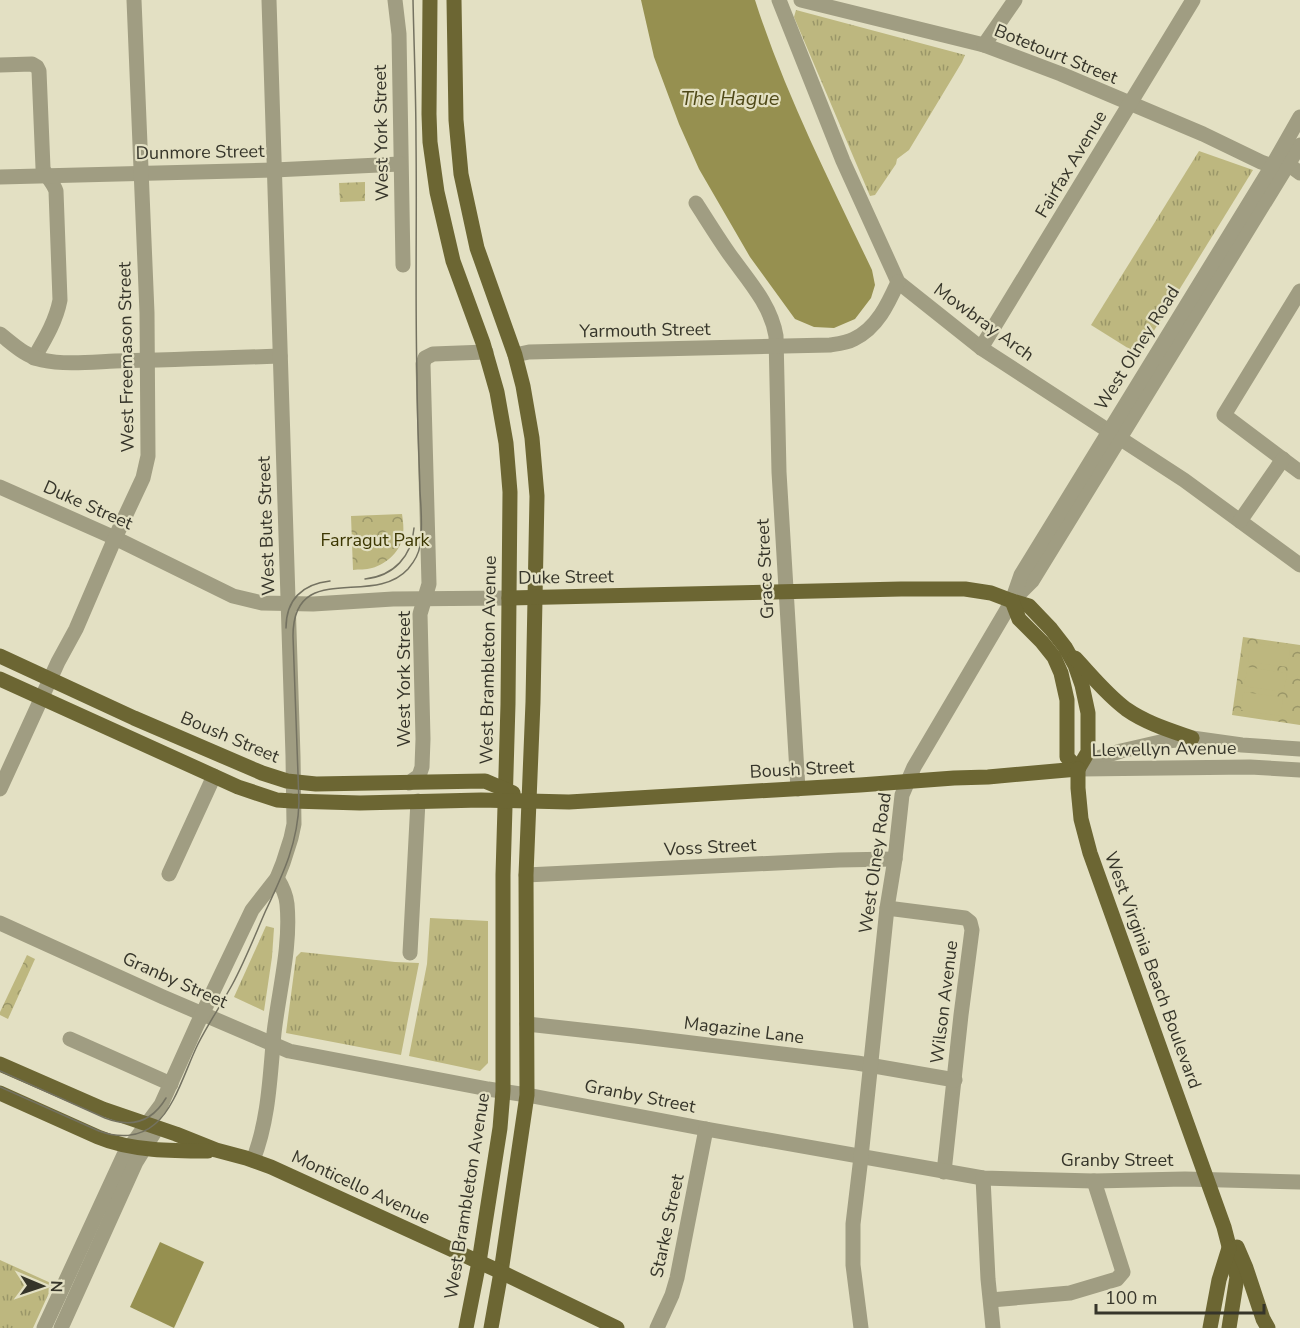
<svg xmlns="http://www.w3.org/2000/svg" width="1300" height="1328" viewBox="0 0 1300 1328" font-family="'Nunito Sans',sans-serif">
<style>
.grass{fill:url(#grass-tufts)}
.park{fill:url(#park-crowns)}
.pitch{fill:#bdb77f}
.water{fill:#969050}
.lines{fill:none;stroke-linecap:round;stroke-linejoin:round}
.minor{stroke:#a09d82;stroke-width:15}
.major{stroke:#6c6633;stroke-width:15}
.tram{stroke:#747261;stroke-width:1.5}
.labels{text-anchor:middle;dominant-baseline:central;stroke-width:4.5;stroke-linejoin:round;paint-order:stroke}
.street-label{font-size:18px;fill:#36352a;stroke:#e3e0c3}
.park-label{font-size:18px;fill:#3b3600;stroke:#e3e0c3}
.water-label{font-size:20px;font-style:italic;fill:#4f4918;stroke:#e3e0c3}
</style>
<defs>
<pattern id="grass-tufts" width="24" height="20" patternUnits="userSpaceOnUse" patternTransform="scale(1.5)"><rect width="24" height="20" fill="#bdb77f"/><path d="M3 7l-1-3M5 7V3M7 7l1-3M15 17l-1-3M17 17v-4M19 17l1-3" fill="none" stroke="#9a9668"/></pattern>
<pattern id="park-crowns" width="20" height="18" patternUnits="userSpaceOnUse" patternTransform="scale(1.5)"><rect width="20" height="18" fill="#bdb77f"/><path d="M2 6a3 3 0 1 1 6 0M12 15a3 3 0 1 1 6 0" fill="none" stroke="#9a9668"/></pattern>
</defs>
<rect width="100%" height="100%" fill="#e3e0c3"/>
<g class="grass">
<path d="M796,10L965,55L962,62L909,150L897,159L896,164L875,195L870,196L794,17Z"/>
<path d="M1199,151L1253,170L1139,355L1091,325Z"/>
<path d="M430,918L488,921V1063L480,1071L409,1056L427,964Z"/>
<path d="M266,926L274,928L272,957L264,1011L234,997Z"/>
<path d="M301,952L395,962L419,963L401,1055L286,1033L296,957Z"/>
<path d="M0,1260L53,1284L33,1328H0Z"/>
</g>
<g class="park">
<path d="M365,182V201L340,202L339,183Z"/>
<path d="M402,514C403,521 404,528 403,534C402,550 387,564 372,568C366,570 359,569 353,570L351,516Z"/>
<path d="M1243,637L1300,645V725L1232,715Z"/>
<path d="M27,955L35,959L8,1019L0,1015V1012Z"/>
</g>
<g class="pitch">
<path d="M1250,643L1290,648L1288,667L1248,662Z"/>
<path d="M1247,667L1287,673L1284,692L1244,686Z"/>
<path d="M1243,692L1283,697L1281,716L1241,710Z"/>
</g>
<g class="water">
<path d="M641,0H755C785,94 830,182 872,270L875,285L871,298L855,319L834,328L814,327L795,319L750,257L699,169L679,124L654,57Z"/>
<path d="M160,1242L204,1262L174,1328L130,1307Z"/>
</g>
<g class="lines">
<g class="minor">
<path d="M395,0L399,34L403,265"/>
<path d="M779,0L843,161L898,282L981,348L1184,480L1300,565"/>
<path d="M801,0L984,45L1061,74L1203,134L1261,162L1272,166L1288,164L1300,173"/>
<path d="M984,45L1015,0"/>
<path d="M0,65L32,64L37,67L39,71L43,168C46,177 53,182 56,191L60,300C56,321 45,339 34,358"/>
<path d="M0,177L274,170L400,164"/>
<path d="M696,203C707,220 718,238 730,255C748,280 771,305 776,336L779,472L798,789"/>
<path d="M1300,291L1224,415L1300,472"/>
<path d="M0,334C13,344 25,356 42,360C65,365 92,362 115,361C170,360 225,358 280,356"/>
<path d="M981,348L1193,0"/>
<path d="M515,355L529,352L830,345C837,344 847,343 854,339C877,328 888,304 898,282"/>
<path d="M0,487L115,538L233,596L262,603L313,604L393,599L509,598"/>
<path d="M1240,521L1283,459"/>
<path d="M1014,599L1032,581L1300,145"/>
<path d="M1078,769L1098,758L1121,751L1160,742L1192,738L1242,745L1300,749"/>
<path d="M1081,769L1250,767L1300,770"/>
<path d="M409,783L419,776L422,767L423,739L420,614L429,584L423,364L425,358L433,354L486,352"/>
<path d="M0,789L58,662L76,629L115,538L143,478L148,456L147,313L134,0"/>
<path d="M169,874L214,776"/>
<path d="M526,875L839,860L895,859"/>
<path d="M887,908L965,918L970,922L972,930L961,1015L944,1172"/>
<path d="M0,923L163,997L289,1051L488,1089L527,1095L706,1129L983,1178L1094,1181L1185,1179L1300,1182"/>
<path d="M410,953L418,801"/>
<path d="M527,1024L635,1036L857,1063L955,1080"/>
<path d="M70,1039L171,1084"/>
<path d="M253,1160C269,1120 270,1075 274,1033C279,990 291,947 287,904C286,894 282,886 277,878"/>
<path d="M983,1178L988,1279L993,1328"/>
<path d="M991,1300L1070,1293L1117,1279L1123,1272L1094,1181"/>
<path d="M44,1328L124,1155L161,1105L197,1025L252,910L277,878L283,863L291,838L294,824L293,756L269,0"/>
<path d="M61,1328L136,1162L157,1128"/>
<path d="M657,1328L672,1295L677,1278L706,1129"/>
<path d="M861,1328L853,1265V1224L861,1157L887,908L895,859L902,795L914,767L1012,601L1021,575L1272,166L1300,117"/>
</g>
<g class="major">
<path d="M430,0L429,114L430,142L437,192L453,261L483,343L497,392L506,443L510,492L508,704L503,875V1091L500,1128L479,1262L466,1328"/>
<path d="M454,0L456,120L461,174L477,248L515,355L523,386L532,438L537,496L533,702L526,875L527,1095L501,1272L491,1328"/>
<path d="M509,598L901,589H965L991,593L1012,601L1029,606L1051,629L1065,647L1075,665L1082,685L1088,713V752L1078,769"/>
<path d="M1012,601L1019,619L1042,642L1054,657L1061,673L1067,700V757L1078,769"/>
<path d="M0,656L134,718L262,773L287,781L316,784L485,781L513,793"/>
<path d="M1075,658C1091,675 1107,695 1126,709C1146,723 1169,730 1192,738"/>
<path d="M0,679L238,787L277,800L292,801L360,803L481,800L569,802L860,785L954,778L988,777L1078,769"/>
<path d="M1078,769V788L1081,819L1090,853L1224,1227L1237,1277L1229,1328"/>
<path d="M0,1064L103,1109L176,1134L216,1150L246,1158L271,1167L501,1272L617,1328"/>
<path d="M0,1093L98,1137C131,1151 173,1151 208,1151"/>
<path d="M1237,1247L1246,1268L1263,1319L1268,1328"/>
<path d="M1210,1328L1219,1280L1229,1248"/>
</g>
<g class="tram">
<path d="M365,579C394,576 412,556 414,528"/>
<path d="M286,628C286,600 302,584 330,581"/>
<path d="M0,1071L105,1118C131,1128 152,1122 166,1098"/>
<path d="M0,1087L99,1131C118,1138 139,1138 155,1124C175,1108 186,1068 198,1044C208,1024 221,1005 232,985C245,961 255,935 266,910C283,874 298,843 299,802L293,636C293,559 373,608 408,569C414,562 419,554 420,545C423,528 421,509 420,491C419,453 417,415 417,377C415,298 417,220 416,141C416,94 414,47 413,0"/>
</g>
</g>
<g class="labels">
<g class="street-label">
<text transform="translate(1056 54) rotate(22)">Botetourt Street</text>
<text transform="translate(381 133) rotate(-91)">West York Street</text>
<text transform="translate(200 152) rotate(-1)">Dunmore Street</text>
<text transform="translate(1071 164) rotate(-59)">Fairfax Avenue</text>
<text transform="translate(984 322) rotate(36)">Mowbray Arch</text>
<text transform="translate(645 330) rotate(-1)">Yarmouth Street</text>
<text transform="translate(1137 348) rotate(-58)">West Olney Road</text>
<text transform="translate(126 357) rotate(-91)">West Freemason Street</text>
<text transform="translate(88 505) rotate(24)">Duke Street</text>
<text transform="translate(266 526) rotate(-92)">West Bute Street</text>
<text transform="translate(765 569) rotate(-93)">Grace Street</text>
<text transform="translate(566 577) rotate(-1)">Duke Street</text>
<text transform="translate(488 660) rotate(-89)">West Brambleton Avenue</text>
<text transform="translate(404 679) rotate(-90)">West York Street</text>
<text transform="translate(230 737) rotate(23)">Boush Street</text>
<text transform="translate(1164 749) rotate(-1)">Llewellyn Avenue</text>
<text transform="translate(802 769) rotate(-3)">Boush Street</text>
<text transform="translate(710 847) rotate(-3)">Voss Street</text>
<text transform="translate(875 863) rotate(-82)">West Olney Road</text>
<text transform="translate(1153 970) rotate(70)">West Virginia Beach Boulevard</text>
<text transform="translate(175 980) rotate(24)">Granby Street</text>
<text transform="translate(944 1002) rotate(-83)">Wilson Avenue</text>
<text transform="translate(744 1030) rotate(7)">Magazine Lane</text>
<text transform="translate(640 1096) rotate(11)">Granby Street</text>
<text x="1117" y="1160">Granby Street</text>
<text transform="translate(361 1187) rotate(25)">Monticello Avenue</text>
<text transform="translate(467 1196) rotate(-81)">West Brambleton Avenue</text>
<text transform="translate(667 1226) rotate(-78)">Starke Street</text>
</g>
<g class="park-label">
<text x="375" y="540">Farragut Park</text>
</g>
<g class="water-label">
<text x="730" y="98">The Hague</text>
</g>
</g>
<g transform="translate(42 1286) rotate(92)" stroke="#e3e0c3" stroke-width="4.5" paint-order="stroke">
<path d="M0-4.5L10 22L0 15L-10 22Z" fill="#36352a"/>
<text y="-9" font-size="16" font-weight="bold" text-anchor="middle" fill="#36352a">N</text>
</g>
<path d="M1096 1304v9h168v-9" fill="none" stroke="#36352a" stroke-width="3"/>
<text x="1105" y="1304" font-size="18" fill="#36352a" stroke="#e3e0c3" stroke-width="4.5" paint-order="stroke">100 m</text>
</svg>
